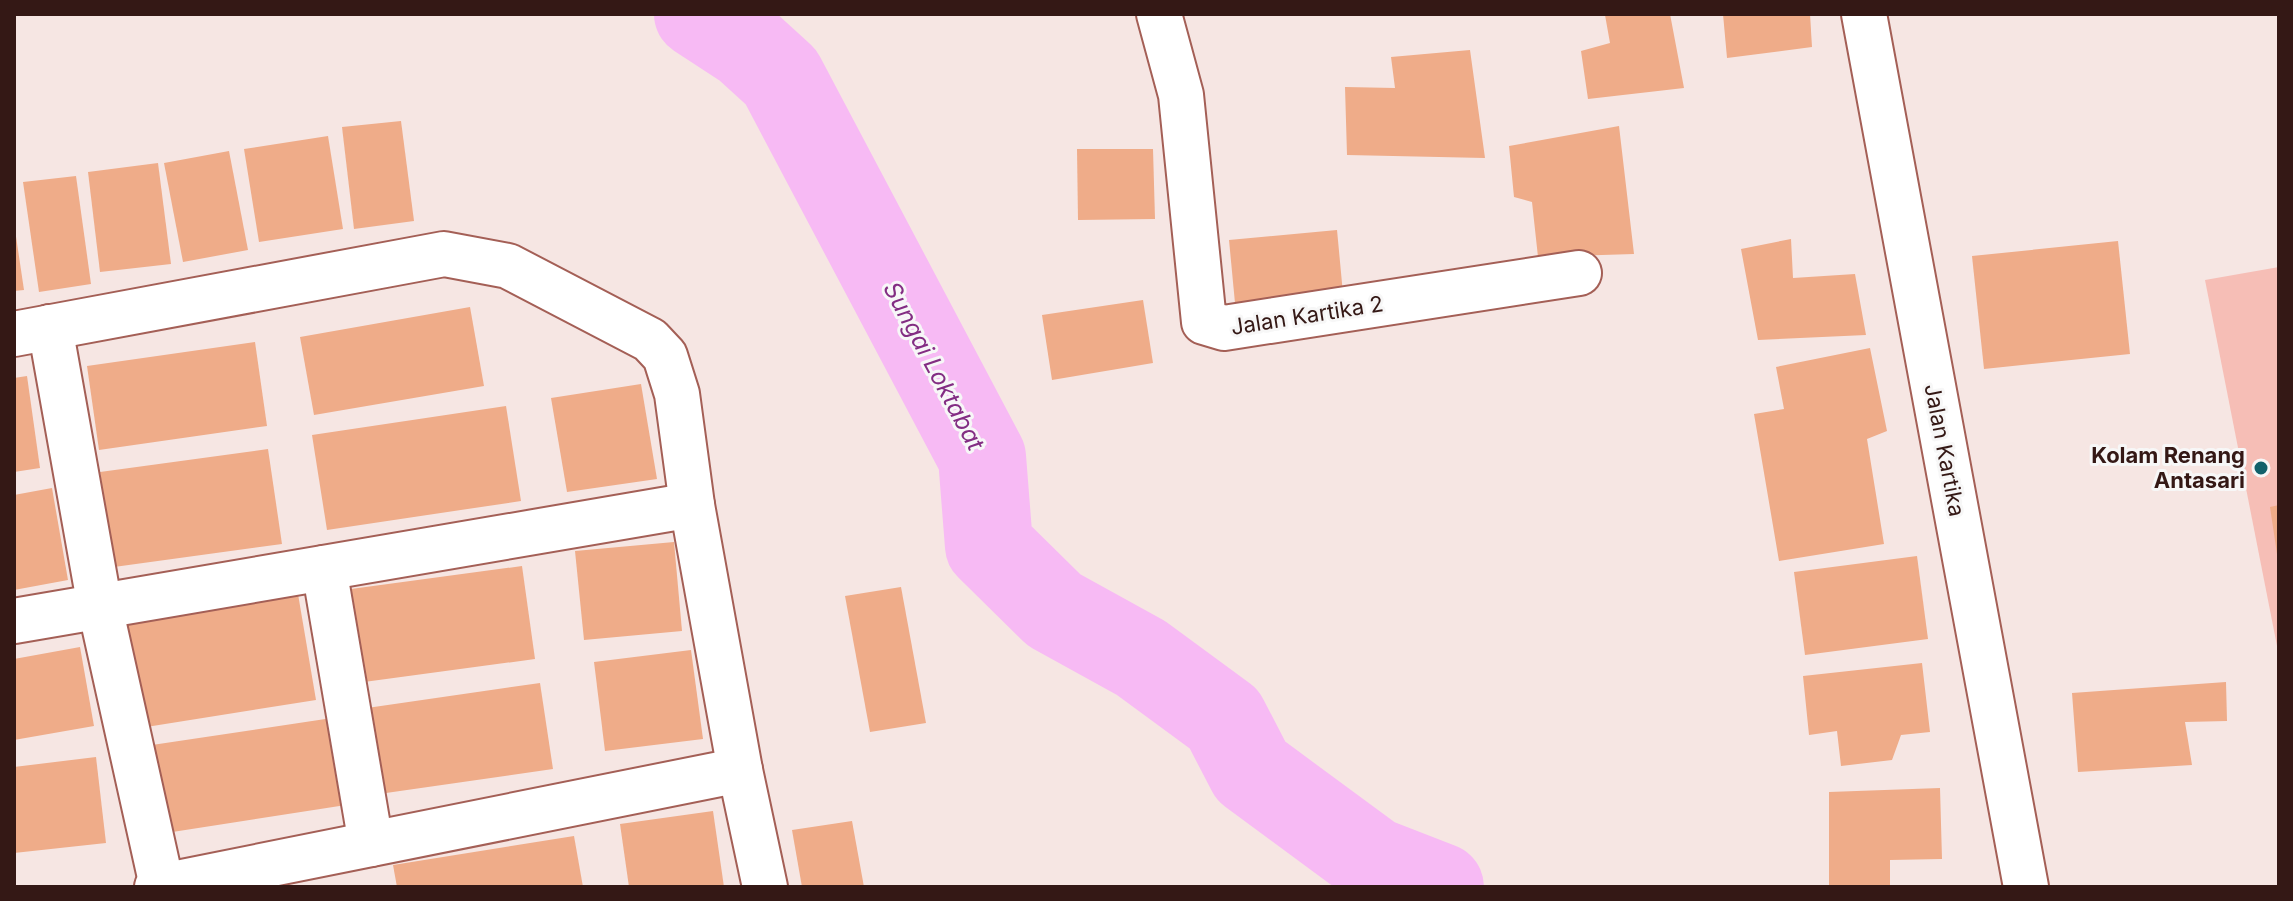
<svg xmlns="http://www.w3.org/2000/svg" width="2293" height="901" viewBox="0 0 2293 901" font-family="Inter,sans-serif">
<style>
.green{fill:#f6beb6}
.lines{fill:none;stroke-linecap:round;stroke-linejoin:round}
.river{stroke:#f7baf4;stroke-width:88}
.building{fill:#efac89}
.minor-casing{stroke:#a45f56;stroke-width:48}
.minor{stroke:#fff;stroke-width:44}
.poi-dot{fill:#12616b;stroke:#f7f7f7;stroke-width:3}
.labels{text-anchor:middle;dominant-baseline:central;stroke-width:6;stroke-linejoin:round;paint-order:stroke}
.street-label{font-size:22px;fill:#341815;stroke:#f7f7f7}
.poi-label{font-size:22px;font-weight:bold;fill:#341815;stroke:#f7f7f7;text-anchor:end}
.water-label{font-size:24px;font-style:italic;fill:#832d83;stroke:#f7f7f7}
</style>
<rect width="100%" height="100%" fill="#f6e6e3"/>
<path class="green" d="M2279,267V656L2205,280Z"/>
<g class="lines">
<path class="river" d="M698,14L747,46L781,77L982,457L989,546L1054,610L1141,658L1224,719L1251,771L1373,861L1440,887"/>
</g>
<g class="building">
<path d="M1670,14L1684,88L1588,99L1581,51L1610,43L1605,15Z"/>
<path d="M1723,14H1810L1812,47L1727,58Z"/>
<path d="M1470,50L1485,158L1347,155L1345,87L1395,88L1391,57Z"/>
<path d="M401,121L414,221L354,229L342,127Z"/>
<path d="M1619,126L1634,254L1538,257L1532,202L1514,197L1509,146Z"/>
<path d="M328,136L343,229L259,242L244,149Z"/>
<path d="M1077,149H1153L1155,219L1078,220Z"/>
<path d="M229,151L248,250L183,262L164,163Z"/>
<path d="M158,163L171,264L100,272L88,172Z"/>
<path d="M76,176L91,284L39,292L23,182Z"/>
<path d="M14,223L24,290L14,291Z"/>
<path d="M1337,230L1343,294L1235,303L1229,240Z"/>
<path d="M1791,239L1793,278L1855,274L1866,335L1758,340L1741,249Z"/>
<path d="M2118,241L2130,354L1984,369L1972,256Z"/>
<path d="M1143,300L1153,363L1052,380L1042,315Z"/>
<path d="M470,307L484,386L314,415L300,337Z"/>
<path d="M255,342L267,426L99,450L87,366Z"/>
<path d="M1870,348L1887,431L1867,439L1884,544L1779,561L1754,414L1784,409L1776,367Z"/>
<path d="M27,376L40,468L14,472V378Z"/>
<path d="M641,384L657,479L567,492L551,398Z"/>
<path d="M506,406L521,501L327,530L312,435Z"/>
<path d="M268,449L282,544L114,567L100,472Z"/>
<path d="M52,488L68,580L14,590V495Z"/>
<path d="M2279,505V554H2277L2270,507Z"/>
<path d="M674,542L682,631L584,640L575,551Z"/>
<path d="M1917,556L1928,639L1805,655L1794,572Z"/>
<path d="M522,566L535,659L364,682L351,589Z"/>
<path d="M901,587L926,723L870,732L845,596Z"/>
<path d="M298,594L316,700L140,728L123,623Z"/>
<path d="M80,647L94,726L14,740V659Z"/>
<path d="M691,650L703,739L605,751L594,662Z"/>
<path d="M1922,663L1930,732L1901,735L1892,760L1841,766L1837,731L1809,735L1803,676Z"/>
<path d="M2226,682L2227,721L2185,722L2192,765L2078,772L2072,693Z"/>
<path d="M540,683L553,769L379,794L367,708Z"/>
<path d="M332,718L346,805L166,833L152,745Z"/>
<path d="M96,757L106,843L14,853V767Z"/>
<path d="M1940,788L1942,859L1890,860V887H1829V792Z"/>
<path d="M713,811L724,887H629L620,824Z"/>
<path d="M852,821L864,887H802L792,830Z"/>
<path d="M574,836L583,887H397L393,865Z"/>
</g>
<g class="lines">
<defs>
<g id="minor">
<path d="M1159,14L1181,95L1204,322L1224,328L1579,273"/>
<path d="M1864,14L2026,887"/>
<path d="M50,327L100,607L162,886"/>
<path d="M14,334L444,254L508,266L650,340L665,356L677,394L692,505L740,770L157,887"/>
<path d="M324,568L371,844"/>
<path d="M14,621L692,505"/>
<path d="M740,770L765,887"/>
</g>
</defs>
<use href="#minor" class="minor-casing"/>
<use href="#minor" class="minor"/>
</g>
<circle class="poi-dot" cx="2261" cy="468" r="8"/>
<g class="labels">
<g class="street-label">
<text transform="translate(1307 315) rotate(-9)">Jalan Kartika 2</text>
<text transform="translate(1945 450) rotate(79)">Jalan Kartika</text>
</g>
<g class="poi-label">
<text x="2245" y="455">Kolam Renang<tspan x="2245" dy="25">Antasari</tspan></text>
</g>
<g class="water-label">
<text transform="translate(934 366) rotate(62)">Sungai Loktabat</text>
</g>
</g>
<rect width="2293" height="901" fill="none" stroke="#341815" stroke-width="32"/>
</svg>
